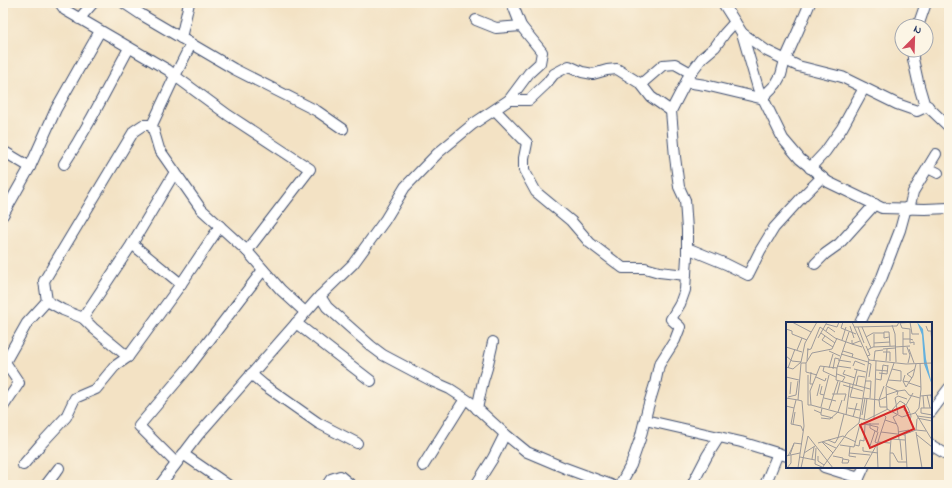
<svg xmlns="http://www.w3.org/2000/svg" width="952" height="488" viewBox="0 0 952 488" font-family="'Indie Flower',sans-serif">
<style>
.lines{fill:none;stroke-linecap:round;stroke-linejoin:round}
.minor-casing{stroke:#3b4a6d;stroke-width:12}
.minor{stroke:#fff;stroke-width:10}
.inset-road{fill:none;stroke:#9d9a9b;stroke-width:1}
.view{fill:#d62828;fill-opacity:0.15;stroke:#d62828;stroke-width:2}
.inset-edge{fill:none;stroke:#1b2f5e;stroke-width:2}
</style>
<rect width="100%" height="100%" fill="#fcf5e5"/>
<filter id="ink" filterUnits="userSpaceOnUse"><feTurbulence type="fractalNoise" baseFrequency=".025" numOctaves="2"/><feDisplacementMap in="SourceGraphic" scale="8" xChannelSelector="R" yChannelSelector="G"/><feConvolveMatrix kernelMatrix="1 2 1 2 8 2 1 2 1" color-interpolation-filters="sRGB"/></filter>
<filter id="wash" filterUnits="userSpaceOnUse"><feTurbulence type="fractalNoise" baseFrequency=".012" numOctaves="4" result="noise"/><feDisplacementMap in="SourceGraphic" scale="16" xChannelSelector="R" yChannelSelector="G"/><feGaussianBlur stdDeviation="0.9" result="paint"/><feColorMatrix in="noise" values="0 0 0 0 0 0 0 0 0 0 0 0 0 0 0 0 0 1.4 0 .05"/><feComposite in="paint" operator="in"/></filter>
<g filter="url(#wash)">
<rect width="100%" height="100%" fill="#f3e2c4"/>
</g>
<g filter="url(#ink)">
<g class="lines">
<defs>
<g id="minor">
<path d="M60,3L65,10L168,70L175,76L228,115L310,169L247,251L201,209L159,149L152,125L175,76L191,44"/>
<path d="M124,3L142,15L234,69L317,111L343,129"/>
<path d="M723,3L742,33L758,88L783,139L800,159L828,182L882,208L925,209L949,208"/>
<path d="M79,19L93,3"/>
<path d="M476,20L496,28L521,26"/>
<path d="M918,26L926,3"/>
<path d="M742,33L767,51L798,66L842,77L897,104L917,111L928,106"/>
<path d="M181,38L189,3"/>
<path d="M913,50V59L919,86L924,103L949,127"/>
<path d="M687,79L693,70L702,58L715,47L725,33L735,22"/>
<path d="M641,84L651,97L671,111"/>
<path d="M763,97L776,84L781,75L785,60L798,31L810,3"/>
<path d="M509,100H529L546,84L554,74L569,66L582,72L593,74L607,70L617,69L641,84L663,65L675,64L691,73"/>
<path d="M495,110L527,143L524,158V170L536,192L571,221L590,243L623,268H645L659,272L686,275"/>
<path d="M3,151L30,167"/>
<path d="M64,164L76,145L91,119L129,48"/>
<path d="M810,168L825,152L842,128L864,88"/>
<path d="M928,168L938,173"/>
<path d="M909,209L913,192L936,154"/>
<path d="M3,215L30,167L56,109L100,31"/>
<path d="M132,244L181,284"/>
<path d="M687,248L726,264L748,275L760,251L774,228L804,195L822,177"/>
<path d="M247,251L281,290L305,312"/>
<path d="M815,264L825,254L839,244L875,204"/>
<path d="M320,296L353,264L385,220L405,187L438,153L473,124L509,100L529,73L540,63L542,52L521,26L512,3"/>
<path d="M47,301L44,281L134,131L143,125H152"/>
<path d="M83,318L132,244L175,172"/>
<path d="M296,323L371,381"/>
<path d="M860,323L882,277L893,248L900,230L906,208"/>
<path d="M3,361L5,362L27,323L47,301L63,310L83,318L93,328L128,357"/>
<path d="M251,374L264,385L318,423L357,443"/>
<path d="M3,407L19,383L5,362"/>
<path d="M477,409L483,381L487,368L493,342"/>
<path d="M931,412L949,388"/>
<path d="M645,420L741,442L787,456"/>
<path d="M931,445L949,456"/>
<path d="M183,454L228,485"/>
<path d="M176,463L139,426L188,368L263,270"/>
<path d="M23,465L41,444L66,417L75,398L96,389L115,366L128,357L181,284L220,226"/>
<path d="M423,466L465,399"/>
<path d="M824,467L859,478L856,485"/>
<path d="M859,478L864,467"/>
<path d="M46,485L59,468"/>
<path d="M160,485L198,435L320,296L327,307L371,346L383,355L434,382L450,389L470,402L505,434L527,452L565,468L611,485"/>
<path d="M327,485L331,479L340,476L351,485"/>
<path d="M476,485L493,458L505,434"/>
<path d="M620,485L631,465L640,439L648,407L655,384L659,365L675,340L680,327L671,319L680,304L685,290L687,257V230L685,200L679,187L675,157L671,111L686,82L705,85L764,99"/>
<path d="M692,485L707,456L719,437"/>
<path d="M765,485L778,453"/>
</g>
</defs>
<use href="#minor" class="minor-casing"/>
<use href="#minor" class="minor"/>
</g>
</g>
<g transform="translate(786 322)">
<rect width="146" height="146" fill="#f3e2c4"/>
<path d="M131,0L137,7L140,37L146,63L138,42L136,13Z" fill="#65b1de"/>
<path class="inset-road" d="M6,0L25,10M57,0L55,6L70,12M66,0L83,38L120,42L146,41M124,0L126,12H133M114,1L116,6L124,7V17L127,18M114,1L128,0M40,2L51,5L53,0M106,3L109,12L110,40M64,4L68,16M140,4L142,9H145L146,22M68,5L111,4L113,0M72,5L78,21M76,5L85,26M0,7L6,9V12L21,18M40,9L42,5L49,10M63,10L51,46L34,44L24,69L25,83L80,98L102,87M117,10V32H121M35,11L49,21M88,12V25M39,14L36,18L47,25M80,15L87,11H98M103,15L98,16V10H103L104,24M32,16L41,0M117,17H124V21L128,20V23M56,18L60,5M66,18V22L76,25M88,21L104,20M80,24L84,33L81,34M0,25L16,30M109,25L124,24M121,25L124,33L122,41M97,27L109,26M123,27L128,41M11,28L16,16M21,28L25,27L34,5L49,16L66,22L74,19M81,28L87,25L110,24M43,29L54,34M57,29L67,32L66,35M97,30H104V39M55,32L82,40M0,34L6,39L15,40M52,38L65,40M88,38L89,29L97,28M21,39L22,26M100,39L101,27M15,41H20V50L31,53M20,41L26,31L46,27L51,16M82,41L85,42L83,55M51,44L65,46M67,44L69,39L79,43M0,45L7,47L15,40L19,21L31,0M38,45L37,49L50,55M2,46L9,27M43,46L47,32M51,46L50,58L84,67M47,47L49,36L53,37M68,47L80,50M59,48L57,52L69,56M71,48L64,75L77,77M90,48L102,49M25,50L24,62H27M93,51L101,52L102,43M51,52L59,55L56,60M22,53V83H25M119,53L117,59L123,60M0,55L13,58M30,55L39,59L40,56M126,56L121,52L129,47M90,57L95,58L97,43L102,44M102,58L115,59V49L106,47M79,59H85L84,76M117,59L120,65L127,54L130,42M123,61L135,65M57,63L77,69M36,64L34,72L38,73M70,64L72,54L79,55M98,64L93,78L94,85H101M100,64L112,69L119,68L123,73L134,76M100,64L108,41M100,65L101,87L116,95L129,91L133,86L135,67L134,41M4,72L5,60M46,72H60L58,79M51,72L54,60M100,73L112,69L111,73M141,73L144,86M31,74L34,62M134,74L145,73L146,80M137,74L138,86M2,75L10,73L12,59M0,76L12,78L15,41M38,76L50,79M77,76L93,78L100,75M120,83L127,71M0,84L8,86L10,78M35,85L43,53M8,86L5,102L15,104L17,109M62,86L74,88M146,86H135V91L146,93M43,87L52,59M28,88L35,91L36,86M106,88L114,79L119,82M52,90L56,78M129,90L146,118M35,91V93L47,96M123,91L118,88L119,82L122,86L125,94L124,99M112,92L109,76L112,74L121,77M60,93L64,62M76,93L79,76M111,93L107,95L112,105L113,118M131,94L146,96M67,95L71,81M35,96L44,97L52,90M88,96L90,39M131,96L146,99M131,97L130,108L140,109M78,98L81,76M99,98L111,102M75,101L77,102L83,103H84L87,104L92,105L91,110L84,106V101M7,102L9,90M78,102H93M95,110L100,95L97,92M112,110L123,108L124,111M130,110L136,146M131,113L146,125M52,116L58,92M42,118L49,121L52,116M114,118L116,138M119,118L105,117L104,131H107L112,140H121M36,120L47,131M37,120L50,126M92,120L104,121M32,121L57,114L70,120M91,121L89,120L92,110M54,123L68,125L74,102M69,123L73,124L74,118L78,119L79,103M84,124L89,109M64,125L63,134L70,135M77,125V129L92,131M30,126L29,142L36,145M18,131L29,124M63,131L84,133M4,133L8,121L16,122M0,134L14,131M2,134L8,122M32,134V139L38,143M47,134L57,136L56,141H62L63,138L57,137M14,135L29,138M26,137L28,125M1,146L5,141V133M12,146L18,104L16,79L12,78M15,146L22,114L47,146M36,146L62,110L73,101L83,37M78,146L91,122M92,146L91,123L95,110L119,113M104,146V131M121,146L119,112L130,108"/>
<path class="view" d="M118,84L128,107L84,126L74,103Z"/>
<rect width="146" height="146" class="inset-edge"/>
</g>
<rect width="952" height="488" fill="none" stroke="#fcf5e5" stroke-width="16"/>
<g transform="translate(914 38) rotate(23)"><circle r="19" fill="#fcf5e5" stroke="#a2a6af"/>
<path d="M0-3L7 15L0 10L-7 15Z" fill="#d1495b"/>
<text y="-6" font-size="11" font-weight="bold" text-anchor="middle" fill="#1b2f5e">N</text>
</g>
</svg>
